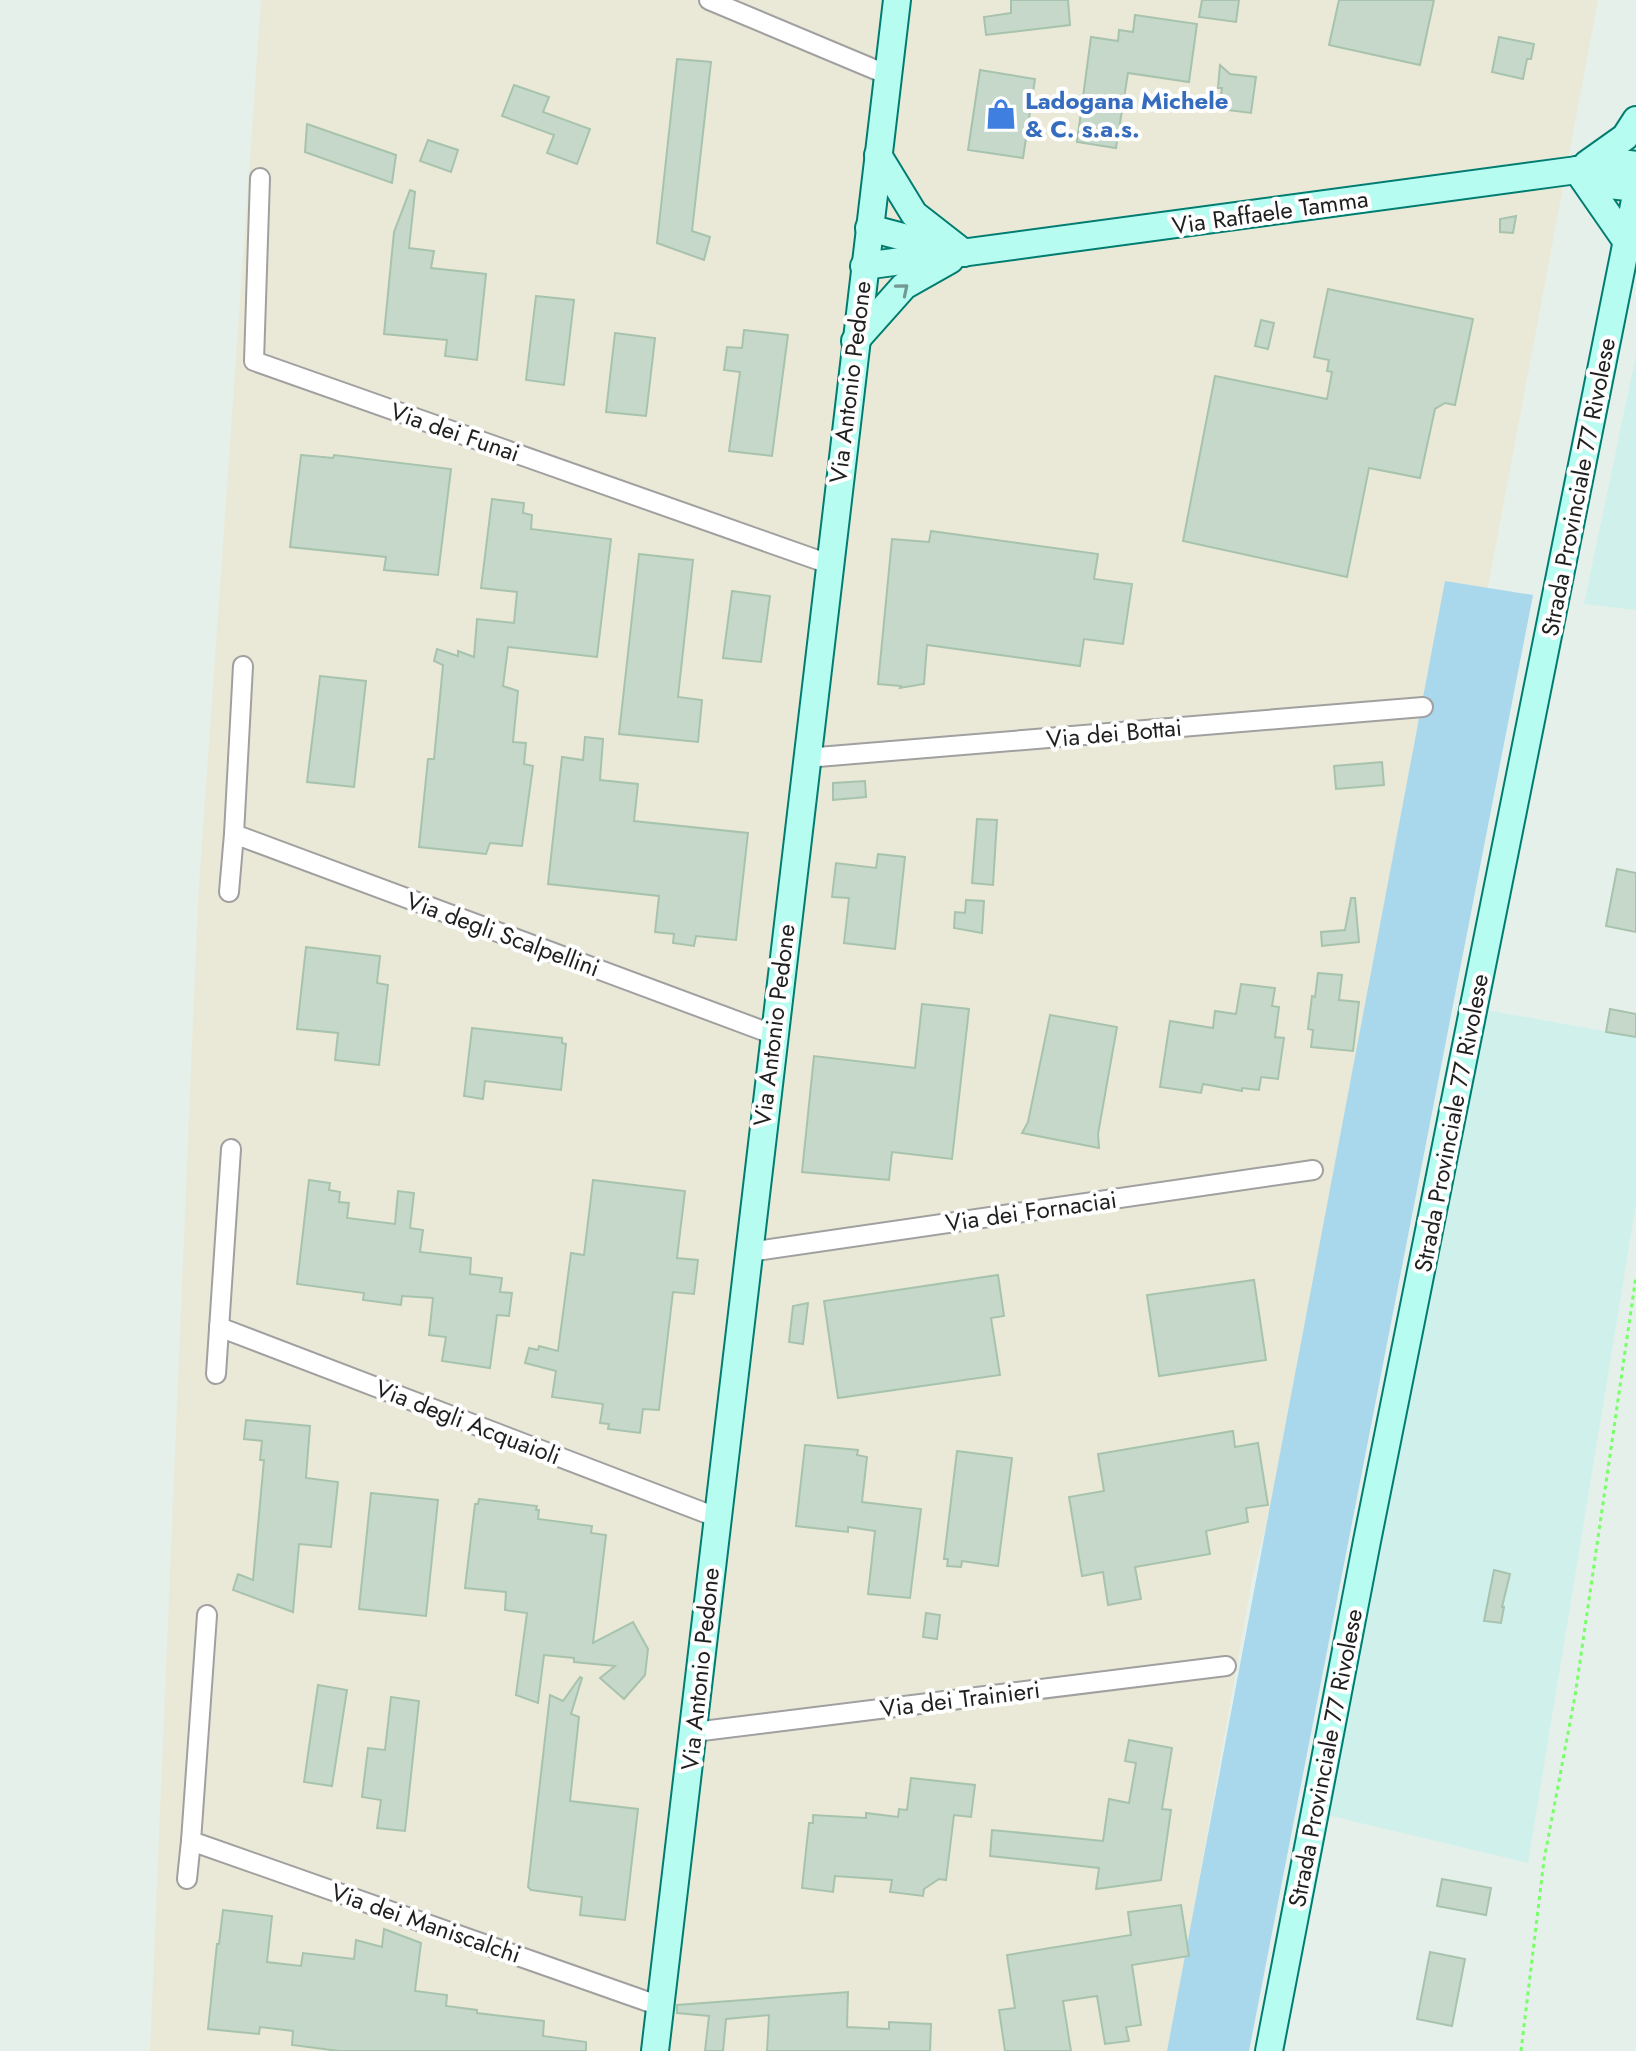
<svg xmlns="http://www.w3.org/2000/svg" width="1636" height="2051" viewBox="0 0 1636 2051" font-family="Jost,sans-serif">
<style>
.industrial{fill:#eae9d7}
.farmland{fill:#d0f0ec}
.grass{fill:#a9d8ed}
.building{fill:#c5d8c9;stroke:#a7c3ad;stroke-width:2}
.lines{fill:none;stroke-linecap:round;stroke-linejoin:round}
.street-casing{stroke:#a0a0a0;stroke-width:22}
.secondary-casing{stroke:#007d70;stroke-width:30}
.path{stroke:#78ff68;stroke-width:3;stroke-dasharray:4 4;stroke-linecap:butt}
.street{stroke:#fff;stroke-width:18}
.secondary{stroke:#b7fcf1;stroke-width:26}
.oneway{stroke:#739992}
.labels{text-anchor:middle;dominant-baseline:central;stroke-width:8;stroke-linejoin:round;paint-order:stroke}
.shop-label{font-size:24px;font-weight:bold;fill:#366cbe;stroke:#fff;text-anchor:start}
.street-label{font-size:24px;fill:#1f1f1f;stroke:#fff}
</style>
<rect width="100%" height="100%" fill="#e5f0ea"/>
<path class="industrial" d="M261,0H1598L1425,923L1252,1579L1169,2051H150L198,900Z"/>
<g class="farmland">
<path d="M1636,355V610L1584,604Z"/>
<path d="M1486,1010L1636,1037V1204L1528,1863L1327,1815Z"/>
</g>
<path class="grass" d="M1445,581L1533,595L1249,2051H1167Z"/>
<g class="building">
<path d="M1011,0H1068L1070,25L986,35L984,17L1011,13Z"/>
<path d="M1202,0H1239L1236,22L1199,17Z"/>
<path d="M1339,0H1434L1420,65L1329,45Z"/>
<path d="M1135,15L1197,24L1189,82L1128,73L1116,148L1077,142L1091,37L1118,41L1119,30L1133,32Z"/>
<path d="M1499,37L1534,44L1531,59H1527L1523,79L1492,72Z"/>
<path d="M677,59L711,62L692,231L710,237L704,260L657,243Z"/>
<path d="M1220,65L1230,74L1256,77L1251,113L1219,109L1222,88H1218Z"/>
<path d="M980,70L1035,79L1023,158L968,150Z"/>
<path d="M514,85L549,97L543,112L590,129L577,164L547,153L554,135L502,116Z"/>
<path d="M307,124L396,155L392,183L305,152Z"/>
<path d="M428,140L458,150L451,172L420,161Z"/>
<path d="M410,190L415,192L409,248L434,251L431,268L486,274L477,360L445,356L447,340L384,334L394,232Z"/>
<path d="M1516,216L1513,233L1500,232V219Z"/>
<path d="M1328,289L1473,319L1455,405L1445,403L1435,409L1420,478L1369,468L1347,577L1183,541L1215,376L1327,399L1332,372L1327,371L1329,360L1314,357Z"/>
<path d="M536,296L574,300L564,385L526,380Z"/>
<path d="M1261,320L1274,323L1268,349L1255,346Z"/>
<path d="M744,330L788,335L772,456L729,451L740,372L724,370L727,347L742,348Z"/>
<path d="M615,333L655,338L646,416L606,412Z"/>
<path d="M301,455L333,458L334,455L451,469L438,575L384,570L386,557L290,547Z"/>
<path d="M492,499L524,503L523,513L532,515L531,529L611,539L597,657L508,647L503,686L518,691L513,742L526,743L524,764L533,766L522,846L490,843L486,854L419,847L428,759H434L443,665L434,661L437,649L458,656V651L474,657L477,619L514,623L517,592L481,588Z"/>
<path d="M931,531L1098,554L1094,579L1132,584L1123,644L1084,639L1080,666L927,645L924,684L900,688L901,686L878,684L892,539L929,542Z"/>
<path d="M639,554L693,560L678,697L702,700L698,742L619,734Z"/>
<path d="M732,591L770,596L761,662L723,658Z"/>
<path d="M320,676L366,681L354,787L307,782Z"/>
<path d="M585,737L603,739L600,780L638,784L634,821L748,833L736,940L696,936L694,946L673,943L674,934L655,932L659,896L548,884L562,757L583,760Z"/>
<path d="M1382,762L1384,785L1336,789L1334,766Z"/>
<path d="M865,781L866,797L833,800V783Z"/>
<path d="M977,819L997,820L993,885L972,883Z"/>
<path d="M878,854L905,857L895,949L844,943L849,898L832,897L836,863L876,868Z"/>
<path d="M1617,869L1636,873V932L1606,926Z"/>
<path d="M1351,898H1355L1359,942L1322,946L1321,932L1345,930Z"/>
<path d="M966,900L984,901L982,933L954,928L955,912L965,913Z"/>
<path d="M306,947L380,956L377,983L388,985L379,1065L335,1060L338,1033L297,1029Z"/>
<path d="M1318,973L1342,975L1339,1000L1359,1002L1353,1051L1311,1047L1313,1030L1308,1029L1312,996L1315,997Z"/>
<path d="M1241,984L1275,988L1272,1006L1279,1007L1275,1037L1284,1038L1278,1079L1261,1077L1259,1090L1242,1088V1091L1203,1084L1201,1093L1160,1087L1170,1021L1213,1028L1215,1011L1236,1014Z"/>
<path d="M922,1004L969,1009L952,1159L892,1152L889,1180L802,1172L814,1056L915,1068Z"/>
<path d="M1610,1009L1636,1014V1037L1606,1032Z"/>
<path d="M1050,1015L1117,1027L1098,1134L1099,1148L1022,1133L1028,1122Z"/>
<path d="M472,1028L562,1038V1043L566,1044L561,1090L485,1081L483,1099L464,1096Z"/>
<path d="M309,1180L330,1183L329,1190L340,1192L339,1202L349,1203L347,1218L395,1224L398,1191L414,1193L410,1228L423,1230L420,1252L471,1258L470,1274L502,1278L500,1292L512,1293L509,1316L497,1315L490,1368L442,1361L446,1337L429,1335L433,1298L402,1296L401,1305L363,1300L364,1293L297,1284Z"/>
<path d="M593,1180L685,1191L677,1258L698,1260L694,1294L673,1292L659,1410L643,1409L640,1433L608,1429L609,1424L600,1423L603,1404L552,1397L556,1371L525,1363L529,1348L538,1350L539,1346L558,1351L571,1253L584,1255Z"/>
<path d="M998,1275L1004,1316L991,1318L1000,1375L838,1398L824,1301Z"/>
<path d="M1254,1280L1266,1360L1159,1376L1147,1295Z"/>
<path d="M808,1303L803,1344L789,1342L793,1306Z"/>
<path d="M246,1420L310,1426L306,1478L338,1482L331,1547L299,1544L293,1612L233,1590L238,1574L253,1580L264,1460H260L262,1441L244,1439Z"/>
<path d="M1233,1431L1235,1447L1258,1443L1268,1505L1246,1508L1248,1522L1206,1531L1210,1554L1135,1567L1141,1599L1108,1605L1103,1572L1082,1576L1069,1497L1104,1491L1098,1454Z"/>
<path d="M805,1445L858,1450L857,1455L867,1457L862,1502L921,1509L910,1598L868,1594L875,1531L848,1527V1532L796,1526Z"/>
<path d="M957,1451L1012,1458L998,1566L962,1561L961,1567L947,1566L948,1559H944Z"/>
<path d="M371,1493L438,1500L426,1616L359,1609Z"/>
<path d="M479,1499L537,1506L536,1510H539L538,1519L592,1526L591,1533L606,1535L593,1643L633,1622L648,1649L645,1675L624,1699L600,1678L615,1666L574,1662V1658L544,1655L538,1703L516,1695L527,1613L505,1610L506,1592L465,1588L475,1504H478Z"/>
<path d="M1494,1570L1510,1574L1502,1607H1504L1501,1623L1484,1621Z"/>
<path d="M926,1613L940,1615L937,1639L923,1637Z"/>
<path d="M580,1677L582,1678L571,1714L579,1717L570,1801L638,1809L625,1920L580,1915L582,1897L531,1890L528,1887L550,1695L563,1701Z"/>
<path d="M318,1685L347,1690L332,1786L304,1782Z"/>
<path d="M391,1697L419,1701L405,1831L377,1828L381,1800L362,1797L368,1748L385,1750Z"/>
<path d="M1129,1740L1172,1748L1162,1809L1171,1810L1161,1880L1096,1889L1099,1868L990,1856L992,1830L1103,1841L1109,1799L1129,1803L1136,1763L1125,1761Z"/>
<path d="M911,1778L975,1785L971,1817L954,1815L946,1880L939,1879L924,1889L923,1896L890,1892L892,1880L835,1876L833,1892L802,1888L809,1823H813V1815L866,1818V1813L898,1817L899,1809L907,1810Z"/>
<path d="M1442,1879L1491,1888L1486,1915L1437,1906Z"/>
<path d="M1181,1905L1189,1956L1132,1965L1141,2025L1126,2027L1129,2041L1105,2044L1097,1996L1063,2001L1071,2051H1005L999,2010L1015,2008L1007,1955L1131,1935L1128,1912Z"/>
<path d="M223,1910L272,1916L267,1962L301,1966L303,1953L354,1959L356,1940L382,1947L384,1929L421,1943L415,1991L447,1995L446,2006L477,2010V2013L544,2021L543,2036L586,2042V2051H339L292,2045L293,2031L260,2027L259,2034L208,2029L217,1944H219Z"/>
<path d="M1430,1952L1465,1959L1452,2026L1417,2019Z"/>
<path d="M848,1992L847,2027L889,2029V2022L931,2024L930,2051H767L769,2015L726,2019L723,2051H705L709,2016L677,2013V2005Z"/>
</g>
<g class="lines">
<defs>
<g id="street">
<path d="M709,0L888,75"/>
<path d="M260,178L254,361L829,564"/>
<path d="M243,666L234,834L772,1034"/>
<path d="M806,758L1423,707"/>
<path d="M229,892L234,834"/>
<path d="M749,1252L1313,1170"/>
<path d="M219,1327L716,1517"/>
<path d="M216,1374L231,1149"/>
<path d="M207,1615L191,1841L660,2006"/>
<path d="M694,1732L1226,1666"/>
<path d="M187,1879L191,1841"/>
</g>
<g id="secondary">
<path d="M878,155L914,214L964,253"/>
<path d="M1587,164L1625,137L1636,120"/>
<path d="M1577,170L1627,242"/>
<path d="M1577,170L1609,185L1636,188"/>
<path d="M869,228L949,249"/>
<path d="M864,266L1577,170L1615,162L1636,165"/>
<path d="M855,341L904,286L950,260"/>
<path d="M655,2051C735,1367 813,683 897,0"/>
<path d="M1269,2051L1367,1541L1636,195"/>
</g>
</defs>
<use href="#street" class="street-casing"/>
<use href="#secondary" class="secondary-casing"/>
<path class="path" d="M1521,2051L1544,1860L1575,1696L1636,1276"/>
<use href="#street" class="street"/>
<use href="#secondary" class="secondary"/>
</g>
<defs><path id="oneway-chevron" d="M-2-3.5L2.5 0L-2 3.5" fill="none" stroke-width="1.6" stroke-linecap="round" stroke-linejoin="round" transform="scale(2)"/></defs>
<use class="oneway" href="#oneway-chevron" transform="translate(903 289) rotate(-40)"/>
<defs>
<symbol id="shop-bare" viewBox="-9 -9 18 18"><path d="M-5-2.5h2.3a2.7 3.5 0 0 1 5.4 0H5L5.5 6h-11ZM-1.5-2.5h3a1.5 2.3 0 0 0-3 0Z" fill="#3f7fe0" stroke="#fff" stroke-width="2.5" paint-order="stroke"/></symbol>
</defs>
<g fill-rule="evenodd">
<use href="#shop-bare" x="979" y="92" width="44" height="44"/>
</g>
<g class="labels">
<g class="shop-label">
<text x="1025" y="100">Ladogana Michele<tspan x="1025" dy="28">&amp; C. s.a.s.</tspan></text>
</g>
<g class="street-label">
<text transform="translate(1270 212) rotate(-8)">Via Raffaele Tamma</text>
<text transform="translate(850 382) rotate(-83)">Via Antonio Pedone</text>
<text transform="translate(455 432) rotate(19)">Via dei Funai</text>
<text transform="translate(1578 487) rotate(-79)">Strada Provinciale 77 Rivolese</text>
<text transform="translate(1114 733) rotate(-5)">Via dei Bottai</text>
<text transform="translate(503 934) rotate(20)">Via degli Scalpellini</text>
<text transform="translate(774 1025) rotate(-83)">Via Antonio Pedone</text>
<text transform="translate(1451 1123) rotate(-79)">Strada Provinciale 77 Rivolese</text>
<text transform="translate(1031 1211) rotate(-8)">Via dei Fornaciai</text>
<text transform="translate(468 1422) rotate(21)">Via degli Acquaioli</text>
<text transform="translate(700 1669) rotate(-84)">Via Antonio Pedone</text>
<text transform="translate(960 1699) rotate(-7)">Via dei Trainieri</text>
<text transform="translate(1325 1758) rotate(-79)">Strada Provinciale 77 Rivolese</text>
<text transform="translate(426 1923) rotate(19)">Via dei Maniscalchi</text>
</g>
</g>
</svg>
